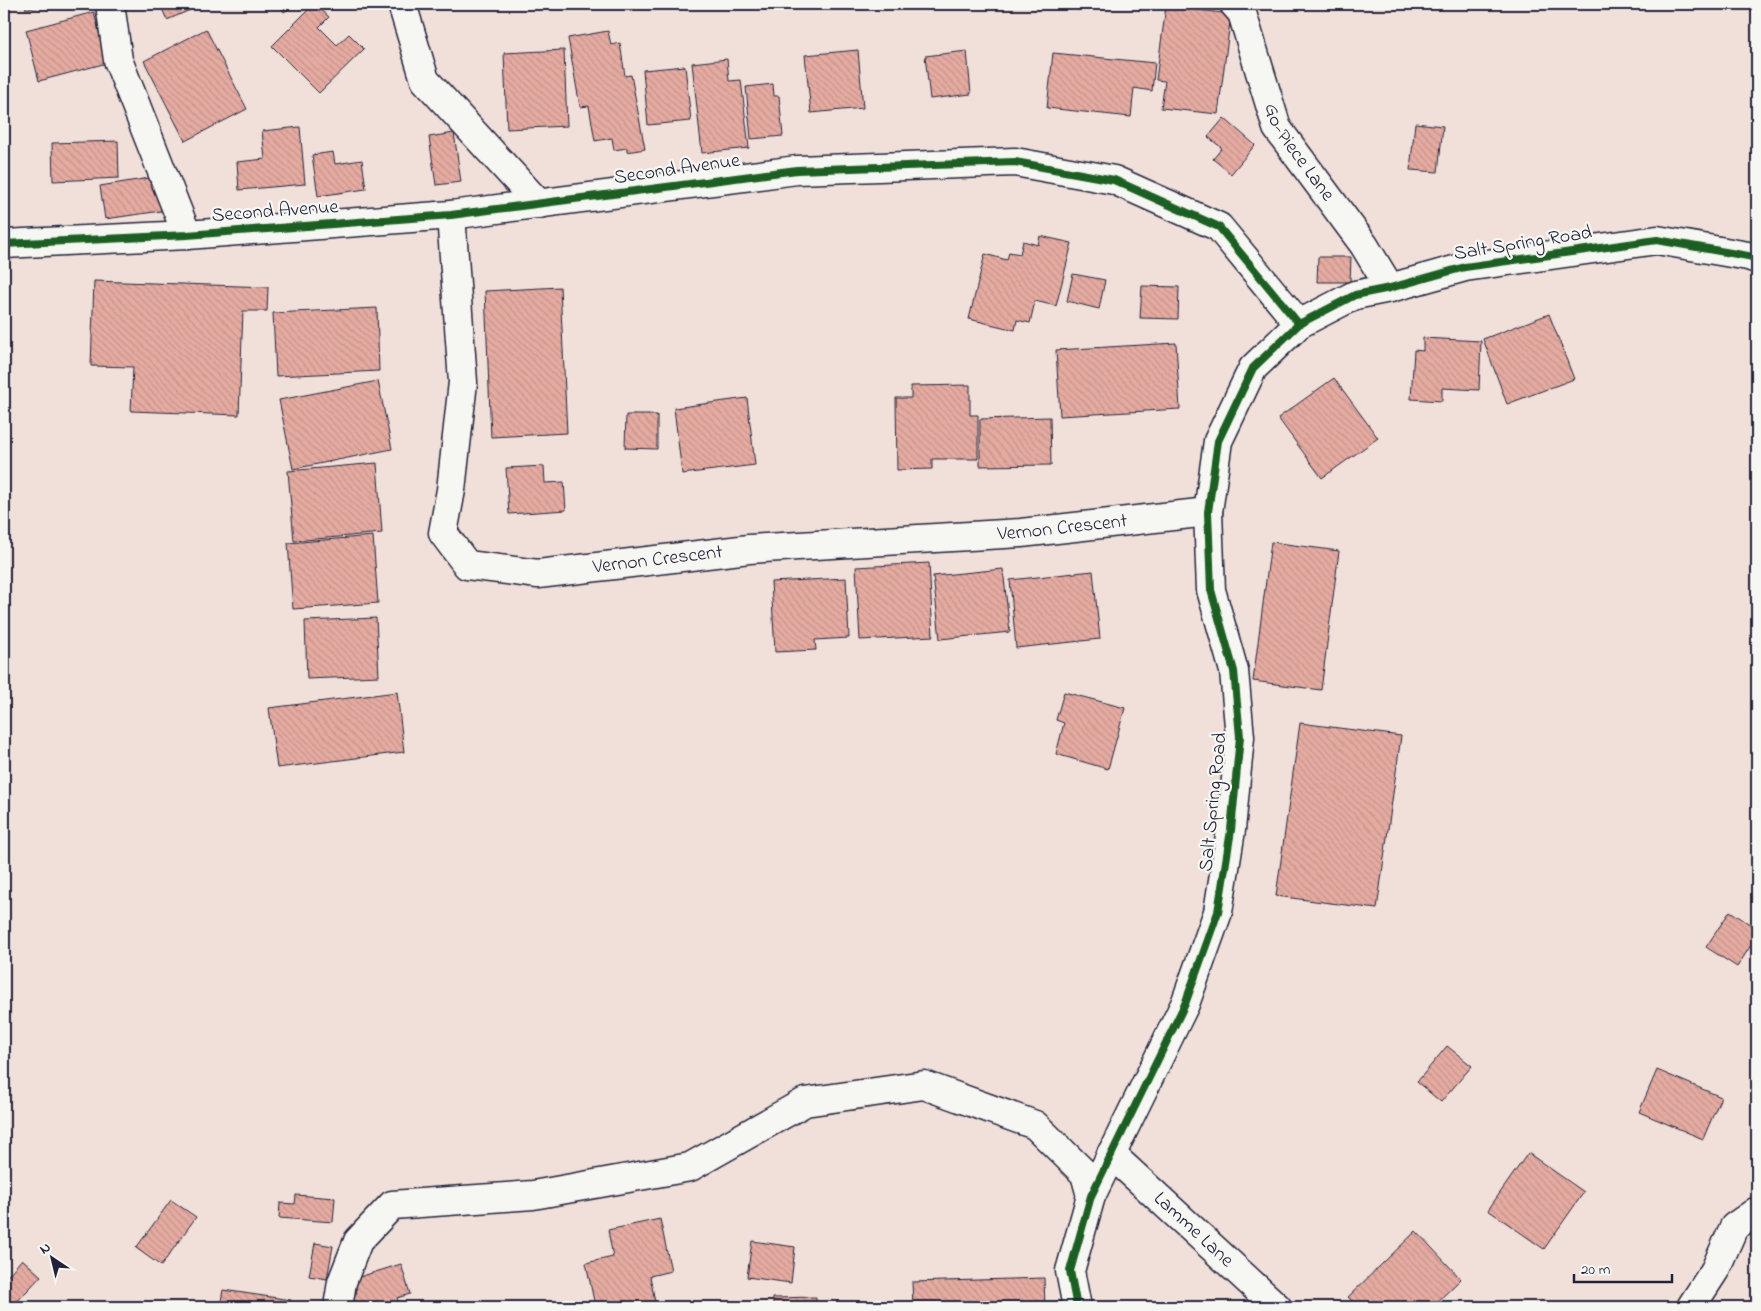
<svg xmlns="http://www.w3.org/2000/svg" width="1761" height="1311" viewBox="0 0 1761 1311" font-family="'Indie Flower',sans-serif">
<style>
.building{fill:url(#building-back-hatch);stroke:#22223b}
.lines{fill:none;stroke-linecap:round;stroke-linejoin:round}
.street-casing{stroke:#22223b;stroke-width:31}
.secondary-casing{stroke:#22223b;stroke-width:31}
.street{stroke:#f6f6f2;stroke-width:28}
.secondary{stroke:#f6f6f2;stroke-width:28}
.cycleway-casing{stroke:#f6f6f2;stroke-width:11}
.cycleway{stroke:#1b5e20;stroke-width:8}
.labels{text-anchor:middle;dominant-baseline:central;stroke-width:4.5;stroke-linejoin:round;paint-order:stroke}
.street-label{font-size:20px;fill:#22223b;stroke:#f6f6f2}
</style>
<defs>
<pattern id="building-back-hatch" width="6" height="6" patternUnits="userSpaceOnUse" patternTransform="scale(1.25)"><rect width="6" height="6" fill="#e5aba1"/><path d="M-1 5l2 2M0 0l6 6M5-1l2 2" fill="none" stroke="#c4938c"/></pattern>
</defs>
<rect width="100%" height="100%" fill="#f1e0da"/>
<filter id="ink" filterUnits="userSpaceOnUse"><feTurbulence type="fractalNoise" baseFrequency=".02" numOctaves="2"/><feDisplacementMap in="SourceGraphic" scale="10" xChannelSelector="R" yChannelSelector="G"/><feConvolveMatrix kernelMatrix="1 2 1 2 8 2 1 2 1" color-interpolation-filters="sRGB"/></filter>
<g filter="url(#ink)">
<g class="building">
<path d="M25,4H54L26,9Z"/>
<path d="M160,4H204L167,20Z"/>
<path d="M278,4H295L284,12Z"/>
<path d="M314,4L329,17L319,27L337,45L349,34L364,49L319,93L272,46Z"/>
<path d="M1166,6L1231,14L1218,114L1161,108L1165,81L1156,80Z"/>
<path d="M94,12L107,63L39,81L26,30Z"/>
<path d="M206,29L247,109L185,141L144,61Z"/>
<path d="M608,31L611,45L620,43L625,76L631,75L645,149L627,152V148L614,150L612,138L595,141L589,106L580,107L568,38Z"/>
<path d="M564,50L567,126L507,129L504,53Z"/>
<path d="M858,50L863,108L811,113L805,55Z"/>
<path d="M967,51L971,94L930,99L925,56Z"/>
<path d="M1053,53L1155,63L1152,91L1134,88L1131,117L1047,108Z"/>
<path d="M727,59L729,81L741,80L749,148L702,153L692,63Z"/>
<path d="M685,66L691,121L648,125L643,70Z"/>
<path d="M773,84L774,96H779L783,136L751,139L746,87Z"/>
<path d="M1224,118L1255,145L1231,174L1213,159L1222,148L1208,137Z"/>
<path d="M1415,123L1443,126L1438,172L1410,170Z"/>
<path d="M300,127L305,184L239,190L237,162L265,159L262,131Z"/>
<path d="M454,133L461,182L436,185L429,137Z"/>
<path d="M118,141L119,178L53,181L52,143Z"/>
<path d="M333,152L335,164L362,160L366,189L318,196L312,155Z"/>
<path d="M156,177L161,211L105,219L100,186Z"/>
<path d="M1040,236L1072,243L1056,306L1035,301L1030,323L1017,320L1015,330L969,319L985,254L1007,260L1009,252L1020,254L1023,241L1038,245Z"/>
<path d="M1318,257H1351L1350,282H1317Z"/>
<path d="M1073,274L1105,280L1099,309L1067,301Z"/>
<path d="M94,281L268,287L267,311H243L239,415L131,411L133,367L91,366Z"/>
<path d="M1142,286L1179,287L1178,319L1140,318Z"/>
<path d="M560,287L567,433L491,437L485,291Z"/>
<path d="M377,308L379,371L276,376L273,313Z"/>
<path d="M1549,314L1574,379L1507,404L1483,339Z"/>
<path d="M1423,338L1481,341L1479,390L1442,388V401L1411,399L1414,350L1423,351Z"/>
<path d="M1176,343L1180,409L1060,416L1056,350Z"/>
<path d="M1334,378L1378,438L1322,478L1278,418Z"/>
<path d="M378,381L392,449L293,469L279,400Z"/>
<path d="M970,385V415H978V459H932V469L897,470L896,398H911V386Z"/>
<path d="M747,398L755,465L682,474L674,408Z"/>
<path d="M626,415H657V449L625,448Z"/>
<path d="M1050,417L1051,465L980,466V419Z"/>
<path d="M377,463L382,533L294,541L288,471Z"/>
<path d="M544,466L545,483L564,482L566,510L509,514L506,468Z"/>
<path d="M373,536L378,603L293,609L288,543Z"/>
<path d="M1271,542L1339,551L1321,690L1253,681Z"/>
<path d="M929,563L933,636L860,640L856,567Z"/>
<path d="M1003,569L1010,632L940,639L933,576Z"/>
<path d="M1093,571L1100,639L1016,648L1010,580Z"/>
<path d="M846,578L849,638L815,640L816,650L775,652L771,582Z"/>
<path d="M376,618L379,676L307,679L305,621Z"/>
<path d="M397,692L404,752L277,768L269,708Z"/>
<path d="M1064,692L1125,708L1108,769L1056,754L1064,723L1056,720Z"/>
<path d="M1300,723L1401,736L1377,909L1276,896Z"/>
<path d="M1730,911L1757,929V936L1737,967L1706,947Z"/>
<path d="M1447,1046L1472,1066L1441,1102L1417,1082Z"/>
<path d="M1657,1070L1721,1097L1703,1139L1639,1112Z"/>
<path d="M1528,1153L1584,1192L1544,1249L1488,1210Z"/>
<path d="M296,1195L335,1198L333,1222L279,1218L280,1203L295,1204Z"/>
<path d="M171,1200L196,1217L161,1266L136,1248Z"/>
<path d="M660,1219L671,1271L650,1276L656,1307H616L615,1302L595,1306L586,1263L613,1257L608,1230Z"/>
<path d="M1416,1231L1461,1279L1432,1307H1358L1348,1297Z"/>
<path d="M752,1241L795,1247L791,1283L747,1277Z"/>
<path d="M315,1243L333,1246L327,1279L309,1276Z"/>
<path d="M22,1259L41,1276L12,1307H4V1280Z"/>
<path d="M401,1264L410,1294L397,1298L400,1307H352L348,1296L357,1293L353,1279Z"/>
<path d="M1044,1278L1045,1307H913L912,1282Z"/>
<path d="M223,1290L291,1300L290,1307H220Z"/>
<path d="M816,1297V1307H773V1298Z"/>
</g>
<g class="lines">
<defs>
<g id="street">
<path d="M110,4L118,60L187,235"/>
<path d="M402,4L425,80L539,204"/>
<path id="s1" d="M1234,4L1242,13L1277,128L1364,245L1390,288"/>
<path id="s2" d="M451,215L463,382L451,490L443,533L467,565L538,574L749,549L1021,533L1208,512"/>
<path d="M4,244L187,235L451,215L797,170L1015,162L1114,180L1219,227L1299,324"/>
<path id="s3" d="M1111,1154L1277,1307"/>
<path d="M338,1307L342,1282L358,1241L392,1205L533,1195L690,1167L805,1102L924,1085L1035,1125L1085,1174L1091,1196"/>
<path d="M1691,1307L1715,1270L1734,1227L1757,1211"/>
</g>
<path id="secondary" d="M1077,1307L1070,1271L1091,1196L1185,1004L1218,912L1231,830L1240,737L1234,671L1211,590L1208,512L1218,441L1253,368L1299,324L1355,295L1390,288L1465,267L1657,240L1748,256L1757,259"/>
</defs>
<use href="#street" class="street-casing"/>
<use href="#secondary" class="secondary-casing"/>
<use href="#street" class="street"/>
<use href="#secondary" class="secondary"/>
<defs>
<g id="cycleway">
<path d="M4,244L187,235L451,215L797,170L1015,162L1114,180L1219,227L1299,324"/>
<path d="M1077,1307L1070,1271L1091,1196L1185,1004L1218,912L1231,830L1240,737L1234,671L1211,590L1208,512L1218,441L1253,368L1299,324L1355,295L1390,288L1465,267L1657,240L1748,256L1757,259"/>
</g>
</defs>
<use href="#cycleway" class="cycleway-casing"/>
<use href="#cycleway" class="cycleway"/>
</g>
</g>
<g class="labels">
<g class="street-label">
<text stroke="none"><textPath href="#s1" startOffset="164">Go-Piece Lane</textPath></text>
<text transform="translate(677 170) rotate(-8)">Second Avenue</text>
<text transform="translate(275 212) rotate(-4)">Second Avenue</text>
<text transform="translate(1523 244) rotate(-9)">Salt Spring Road</text>
<text stroke="none"><textPath href="#s2" startOffset="958">Vernon Crescent</textPath></text>
<text stroke="none"><textPath href="#s2" startOffset="552">Vernon Crescent</textPath></text>
<text transform="translate(1214 802) rotate(-84)">Salt Spring Road</text>
<text stroke="none"><textPath href="#s3" startOffset="112">Lamme Lane</textPath></text>
</g>
</g>
<rect width="1761" height="1311" fill="none" stroke="#f6f6f2" stroke-width="20"/>
<rect x="10" y="10" width="1741" height="1291" fill="none" stroke="#22223b" stroke-width="2" filter="url(#ink)"/>
<g transform="translate(52 1258) rotate(325)" stroke="#f6f6f2" stroke-width="4" paint-order="stroke">
<path d="M0-4L9 19L0 12L-9 19Z" fill="#22223b"/>
<text y="-8" font-size="14" font-weight="bold" text-anchor="middle" fill="#22223b">N</text>
</g>
<path d="M1574 1274v8h98v-8" fill="none" stroke="#22223b" stroke-width="2.5"/>
<text x="1581" y="1274" font-size="15" fill="#22223b" stroke="#f6f6f2" stroke-width="4" paint-order="stroke">20 m</text>
</svg>
